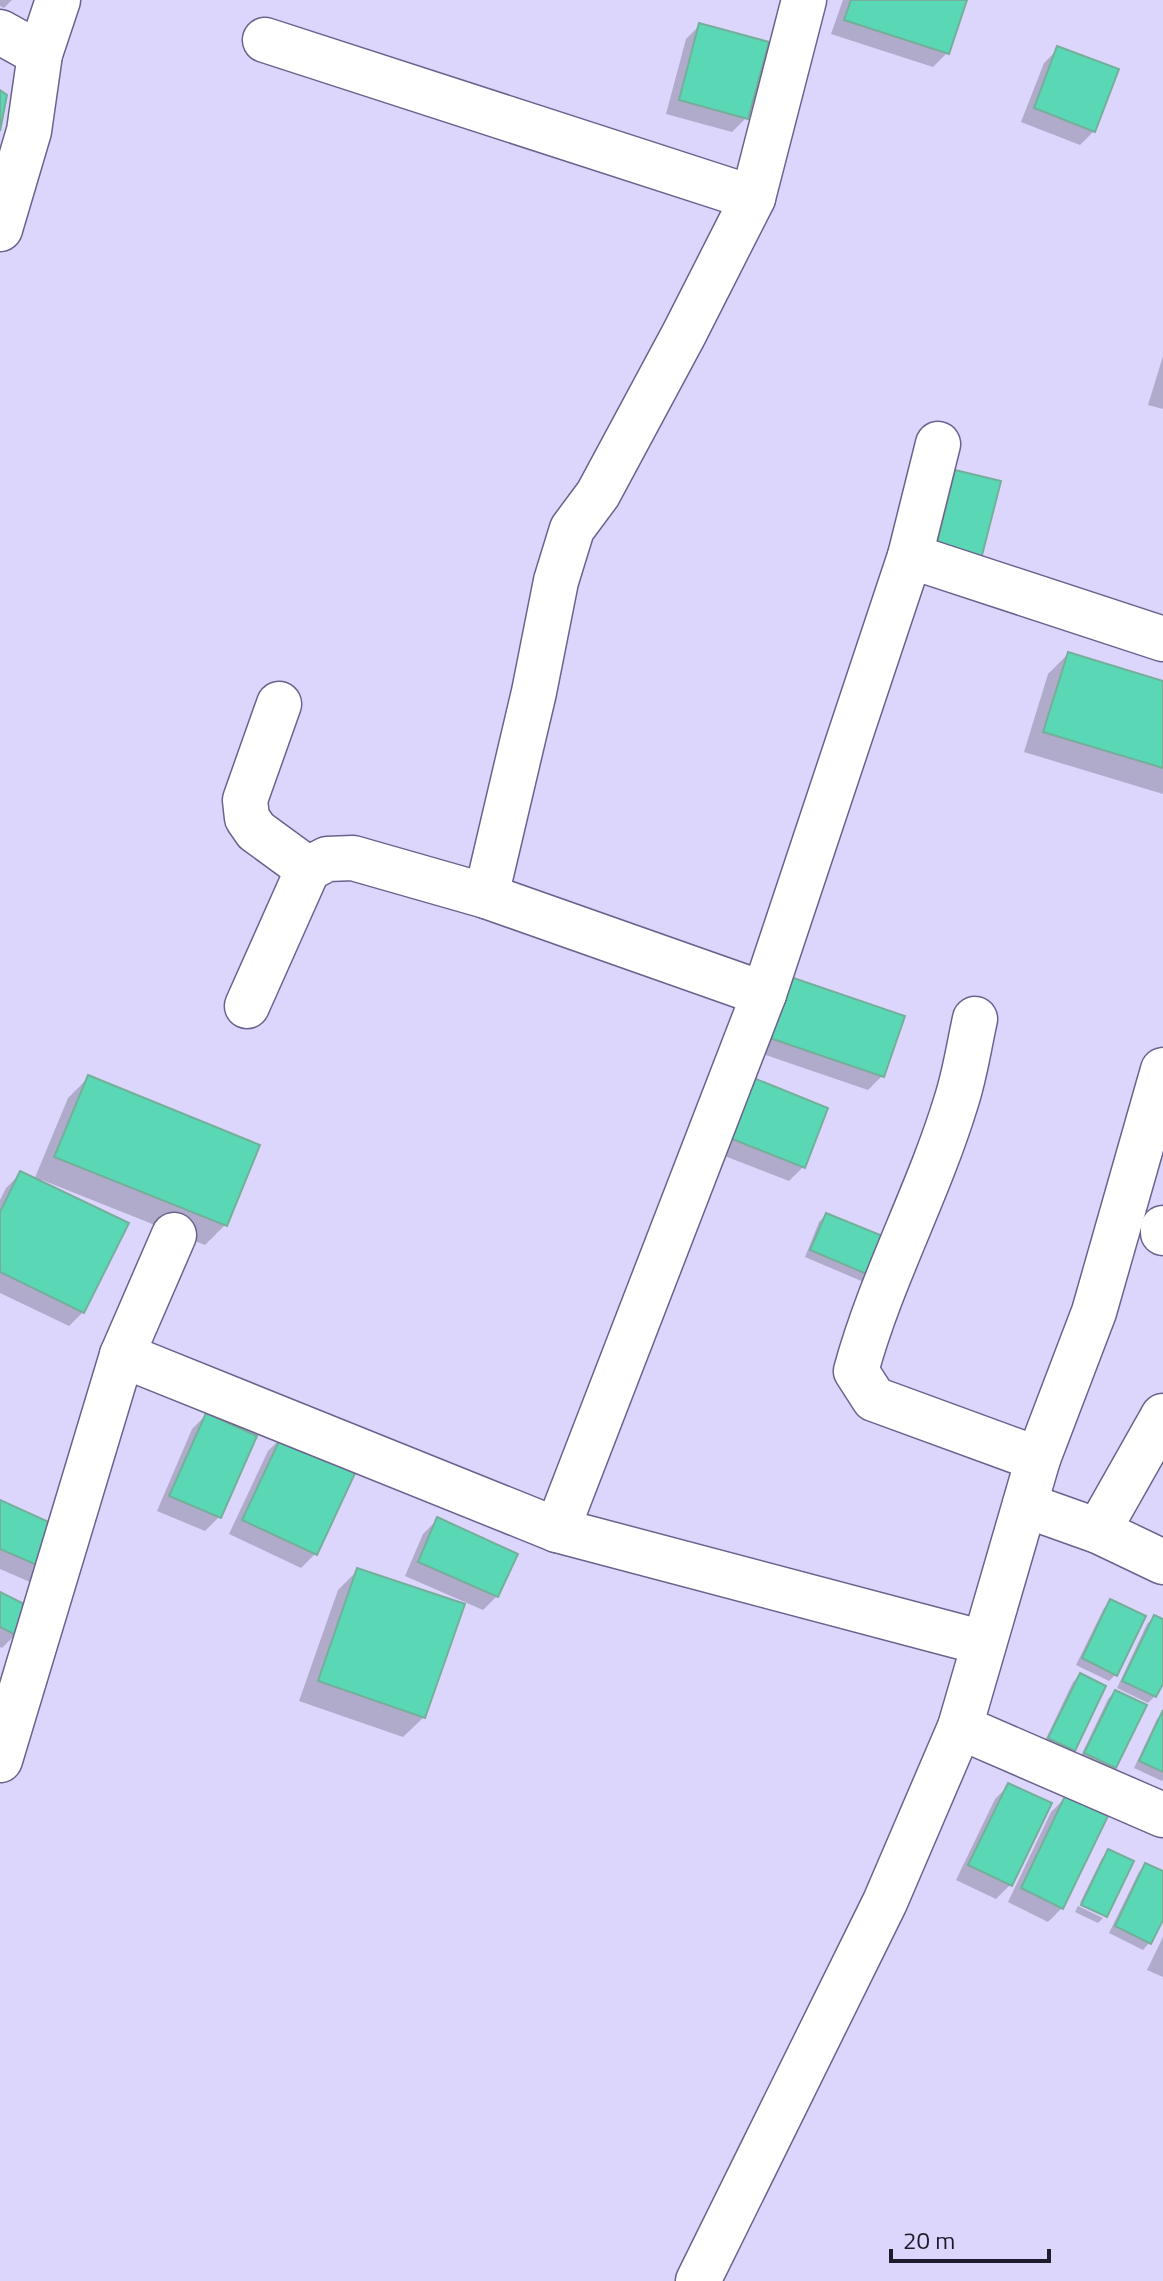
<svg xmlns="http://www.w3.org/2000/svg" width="1163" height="2281" viewBox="0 0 1163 2281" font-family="'Titillium Web',sans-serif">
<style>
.shadow{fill:#0003}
.building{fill:#5ad8b5;stroke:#75af9c;stroke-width:2}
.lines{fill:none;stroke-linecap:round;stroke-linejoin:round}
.minor-casing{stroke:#6a638d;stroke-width:47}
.minor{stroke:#fff;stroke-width:44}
</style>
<rect width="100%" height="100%" fill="#dcd6fd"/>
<g class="shadow">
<path d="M0,0H12L4,8L0,6Z"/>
<path d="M843,0H964L947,53L933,67L831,34Z"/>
<path d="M700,25L746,118L732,132L666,114L686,39Z"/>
<path d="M1058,49L1094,131L1080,145L1021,122L1044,63Z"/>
<path d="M1163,356V409L1148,405Z"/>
<path d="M956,472L998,483L921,569L942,486Z"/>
<path d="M1068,654L1163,683V794L1024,752L1048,674Z"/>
<path d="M763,988L882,1076L868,1090L742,1047Z"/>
<path d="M88,1078L225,1225L205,1245L42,1180L41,1183L83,1312L69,1326L0,1293V1200L6,1188L20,1174L34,1180L68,1098Z"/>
<path d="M733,1092L803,1167L789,1181L709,1150Z"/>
<path d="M826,1215L887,1240L866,1283L805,1257L819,1222Z"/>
<path d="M206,1415L219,1517L205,1531L157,1511L192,1429Z"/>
<path d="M282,1437L315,1554L301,1568L229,1534L268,1451Z"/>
<path d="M0,1502L44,1568L30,1582L0,1569Z"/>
<path d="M437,1520L497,1596L483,1610L405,1576L423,1534Z"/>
<path d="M358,1570L424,1717L403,1737L299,1701L338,1590Z"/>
<path d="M0,1594L16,1634L2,1648L0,1647Z"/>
<path d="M1111,1602L1116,1674L1109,1681L1076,1665L1104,1608Z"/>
<path d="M1154,1617L1163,1621V1679L1155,1696L1148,1703L1117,1688L1147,1624Z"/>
<path d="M1080,1675L1103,1687L1073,1750L1066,1757L1043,1745L1073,1682Z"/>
<path d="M1115,1692V1767L1108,1773L1079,1760L1108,1699Z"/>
<path d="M1163,1713V1780L1162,1781L1134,1768L1157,1719Z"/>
<path d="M1009,1785L1010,1885L996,1899L956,1880L995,1799Z"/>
<path d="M1065,1798L1062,1908L1048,1922L1008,1902L1051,1812Z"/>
<path d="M1109,1851L1105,1914L1080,1903L1102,1858Z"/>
<path d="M1145,1865L1163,1873V1915L1149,1943L1143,1950L1109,1933L1139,1872Z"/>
<path d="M1078,1906L1103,1918L1098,1923L1075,1912Z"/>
<path d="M1163,1937V1977L1147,1970Z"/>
</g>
<g class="building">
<path d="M851,0H967L949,54L844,20Z"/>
<path d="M699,23L769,42L748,119L679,100Z"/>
<path d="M1057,46L1119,69L1095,132L1034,108Z"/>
<path d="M0,90L7,95L0,131Z"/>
<path d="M955,470L1001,481L979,567L934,555Z"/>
<path d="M1068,652L1163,681V768L1043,732Z"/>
<path d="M776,972L905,1016L884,1077L755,1033Z"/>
<path d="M88,1075L260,1145L227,1226L54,1157Z"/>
<path d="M746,1075L828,1108L805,1168L722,1135Z"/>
<path d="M20,1171L129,1223L84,1313L0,1272V1212Z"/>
<path d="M826,1213L890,1239L874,1277L810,1250Z"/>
<path d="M206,1413L257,1436L221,1518L169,1496Z"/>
<path d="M282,1435L357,1469L317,1555L242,1520Z"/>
<path d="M0,1500L64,1529L46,1569L0,1549Z"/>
<path d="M437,1517L518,1554L498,1597L418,1562Z"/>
<path d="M357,1568L465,1604L425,1718L318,1681Z"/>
<path d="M0,1592L32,1608L18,1636L0,1627Z"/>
<path d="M1110,1599L1146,1616L1117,1676L1082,1658Z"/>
<path d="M1154,1615L1163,1619V1684L1156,1697L1122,1681Z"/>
<path d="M1080,1673L1106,1686L1075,1751L1048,1738Z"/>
<path d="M1115,1690L1147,1705L1116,1768L1084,1753Z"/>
<path d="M1163,1710V1772L1139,1761Z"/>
<path d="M1008,1783L1052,1803L1012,1886L968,1865Z"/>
<path d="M1065,1796L1108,1816L1063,1909L1021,1888Z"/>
<path d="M1108,1849L1134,1861L1107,1917L1081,1905Z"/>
<path d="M1145,1863L1163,1871V1920L1151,1944L1115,1926Z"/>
</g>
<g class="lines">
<defs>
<g id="minor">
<path d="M0,32L40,54"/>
<path d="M265,40L753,198"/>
<path d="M0,229L29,131L40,54L58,0"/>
<path d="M910,556L1163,639"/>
<path d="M279,704L245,800L247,818L256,831L308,869"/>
<path d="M486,896L534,692L556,581L572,529L598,494L684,334L753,198L804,0"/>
<path d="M247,1006L308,869L327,859L353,858L486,896L764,994"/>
<path d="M975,1019C969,1046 965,1075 956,1102C928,1194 881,1279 856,1371L874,1399L1038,1459"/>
<path d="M1163,1228V1233"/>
<path d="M122,1355L557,1530L984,1643"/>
<path d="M1025,1505L1098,1531L1163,1562"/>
<path d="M557,1530L764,994L910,556L938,444"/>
<path d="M1098,1531L1163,1416"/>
<path d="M960,1727L1163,1815"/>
<path d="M0,1760L122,1355L174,1235"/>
<path d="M698,2281L885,1902L960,1727L1038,1459L1094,1312L1163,1070"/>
</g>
</defs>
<use href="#minor" class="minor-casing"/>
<use href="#minor" class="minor"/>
</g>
<path d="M891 2249v12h158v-12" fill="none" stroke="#1e1b2c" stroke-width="4"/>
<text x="903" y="2249" font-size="24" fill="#1e1b2c" stroke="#dcd6fd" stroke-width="6" paint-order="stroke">20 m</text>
</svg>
